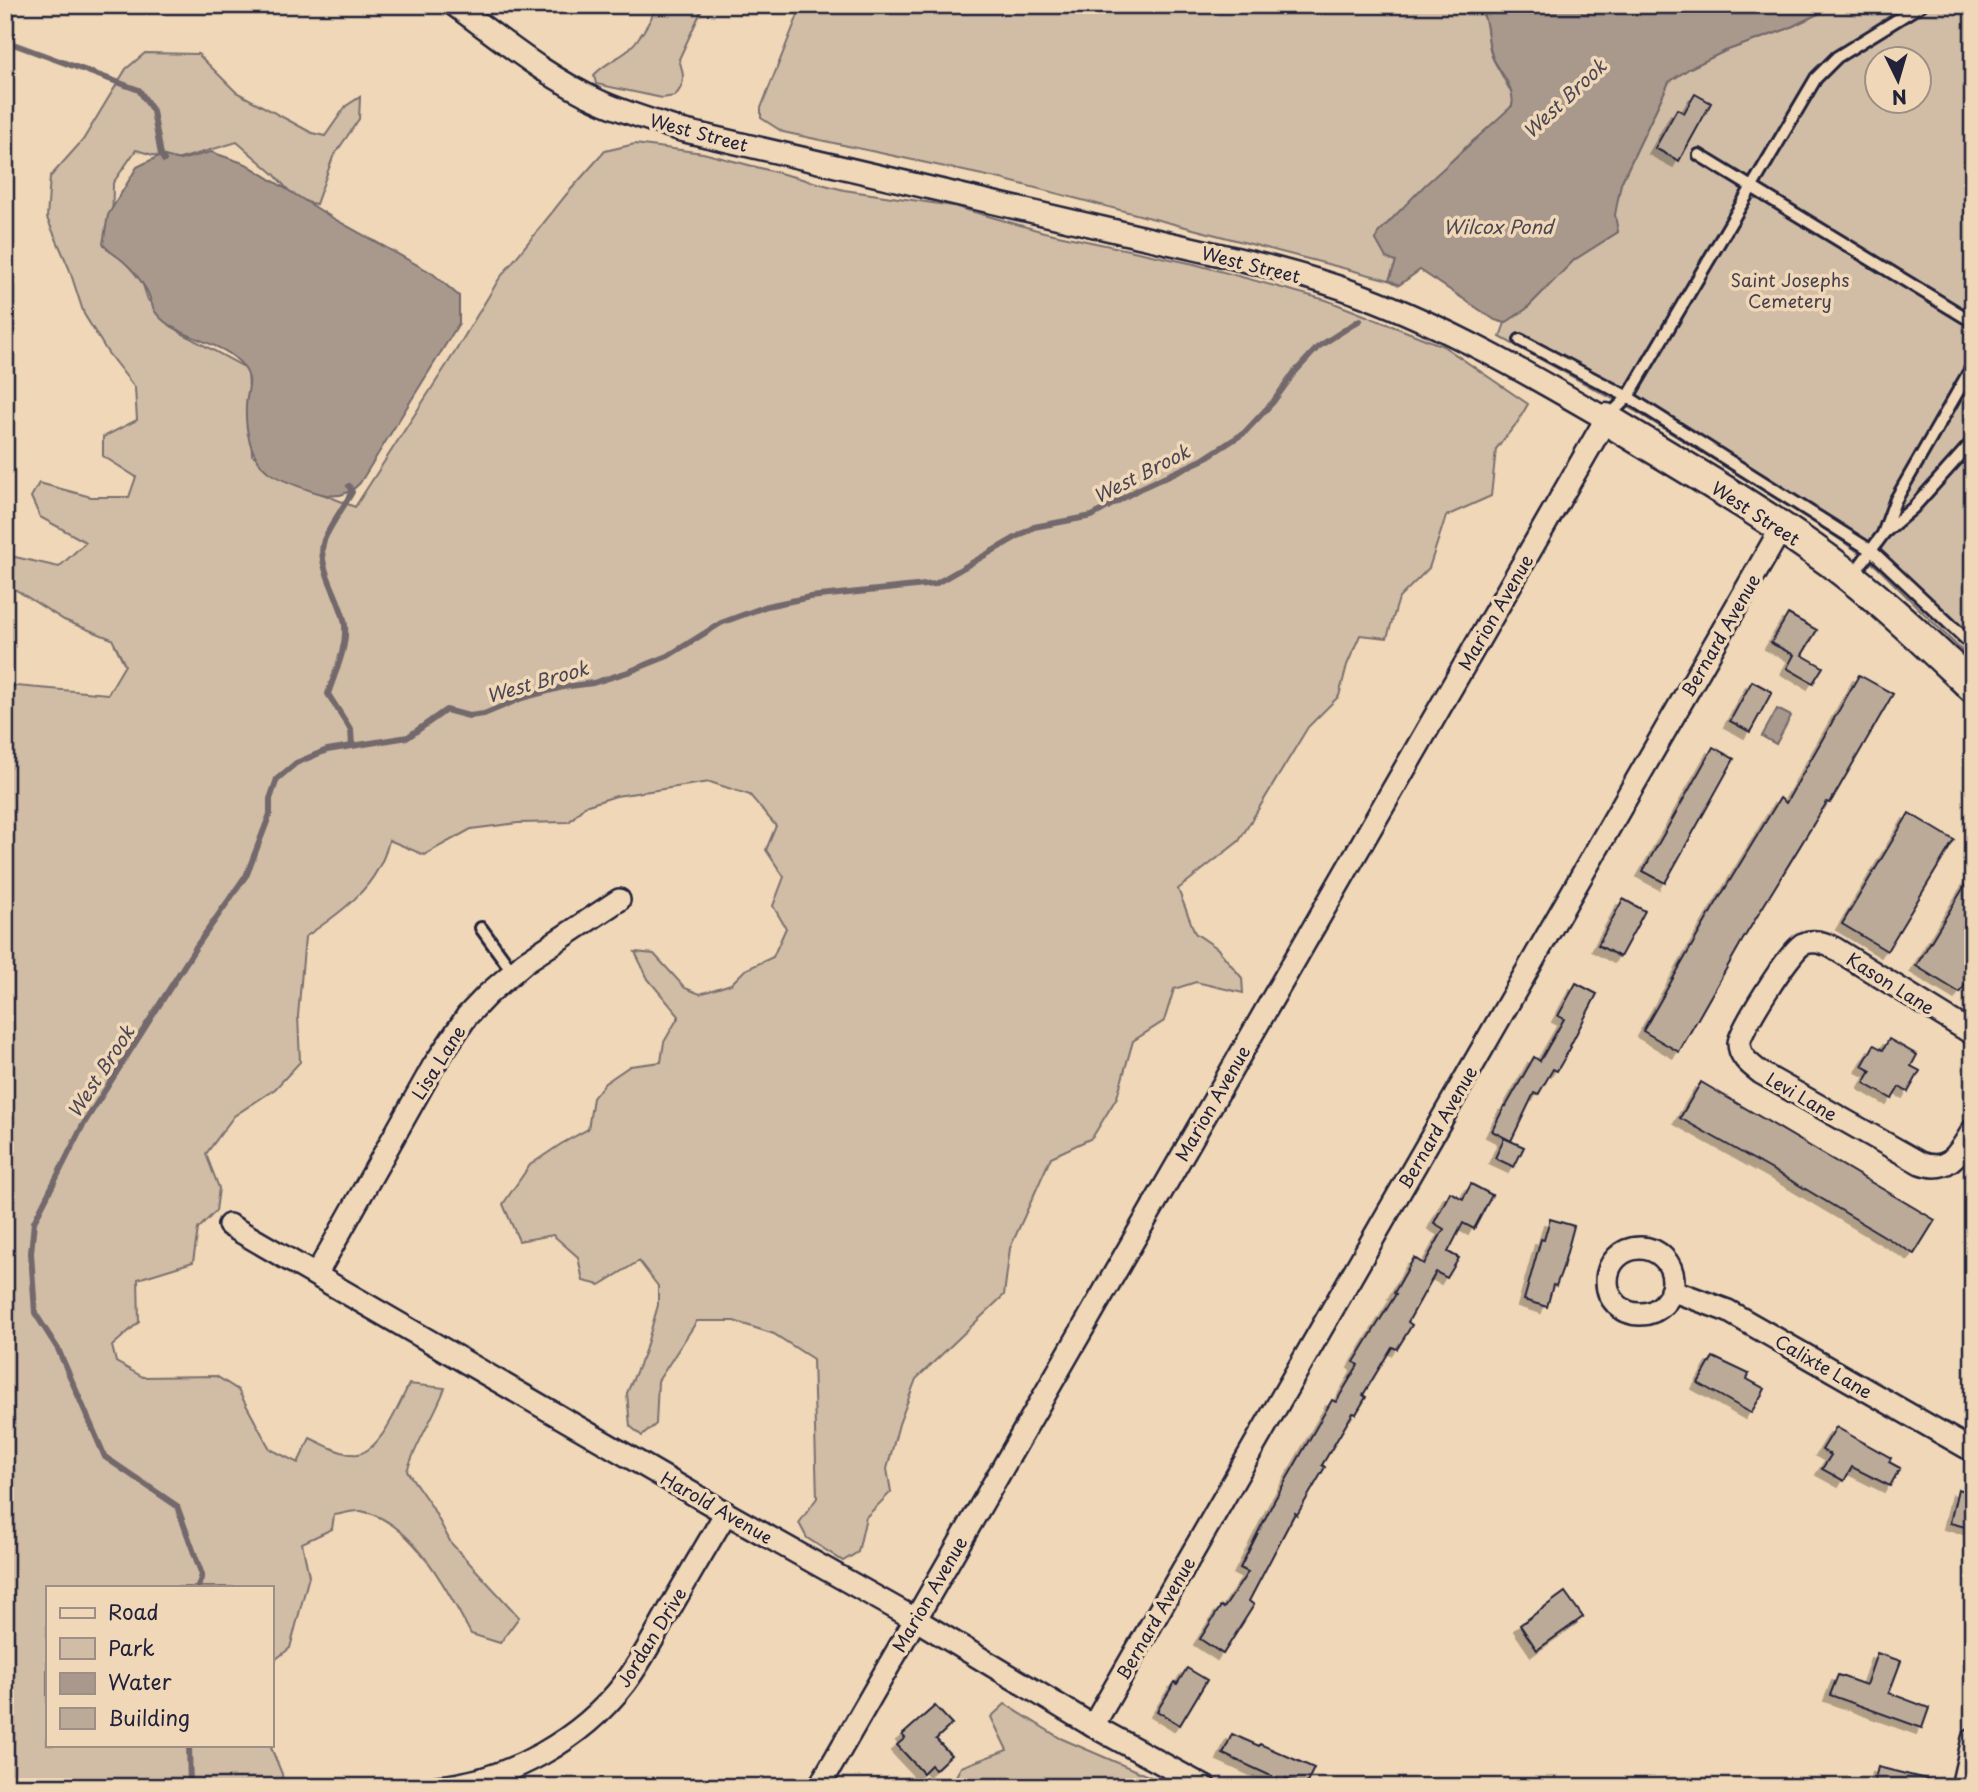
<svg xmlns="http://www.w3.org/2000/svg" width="1978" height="1792" viewBox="0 0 1978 1792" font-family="'Playpen Sans',sans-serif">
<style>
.green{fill:#d1bda5;stroke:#7a7070;stroke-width:2;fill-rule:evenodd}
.water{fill:#a9998d;stroke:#73696c;stroke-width:2}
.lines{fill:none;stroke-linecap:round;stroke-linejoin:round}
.stream{stroke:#73696c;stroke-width:6}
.building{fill:#bcaa98;stroke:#22223b;stroke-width:2;filter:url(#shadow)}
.lane-casing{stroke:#22223b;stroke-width:16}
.street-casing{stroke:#22223b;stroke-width:26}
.secondary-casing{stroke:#22223b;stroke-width:35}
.lane{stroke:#efd7b7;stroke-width:10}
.street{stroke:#efd7b7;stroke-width:21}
.secondary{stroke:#efd7b7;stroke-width:30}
.labels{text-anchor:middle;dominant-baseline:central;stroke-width:7;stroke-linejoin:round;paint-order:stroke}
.street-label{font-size:18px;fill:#22223b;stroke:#efd7b7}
.park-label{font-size:18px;fill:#454150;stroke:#efd7b7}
.water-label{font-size:19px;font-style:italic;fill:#4a4654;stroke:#efd7b7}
</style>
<defs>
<filter id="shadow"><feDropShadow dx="-6" dy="6" stdDeviation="0" flood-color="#0004"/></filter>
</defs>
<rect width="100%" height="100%" fill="#efd7b7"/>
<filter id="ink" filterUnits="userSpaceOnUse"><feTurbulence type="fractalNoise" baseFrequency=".0143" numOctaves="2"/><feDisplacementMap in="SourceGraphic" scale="14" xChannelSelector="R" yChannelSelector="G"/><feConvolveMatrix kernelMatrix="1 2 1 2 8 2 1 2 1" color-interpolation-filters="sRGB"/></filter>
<g filter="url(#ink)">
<g class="green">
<path d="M657,5H704L679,59C684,75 686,83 675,96L662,98L596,84L594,75C604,64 615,60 626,52C640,39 650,23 657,5Z"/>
<path d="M802,5H1478C1491,21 1485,41 1493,59C1500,72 1508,85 1514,99C1509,119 1483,132 1468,145C1436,175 1407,208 1376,240L1396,262L1389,280L1001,179L783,132L761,118V108Z"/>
<path d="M1836,5H1973V662L1878,568L1858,552L1811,520L1635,411L1500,337L1505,323L1526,309L1574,260L1618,232L1614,215L1621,183L1669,82L1690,68L1725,51L1787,29ZM1876,60H1918V102H1876Z"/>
<path d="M145,53L198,54L236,92L312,133L325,136L346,106L360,97L359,119L333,157L316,204L297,200L274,174L237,142L173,161L136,150L113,183L112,235L136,264L148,300L181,333L248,369L252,455L315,491L355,507L455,352L499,279L566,195L605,151L635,144L703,153L844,190L953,206L1044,232L1194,264L1326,300L1443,346L1528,404L1517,423L1496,449L1491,496L1446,516L1429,568L1399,598L1387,638L1360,635L1347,665L1339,696L1308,727L1239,841L1178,889L1195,933L1217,948L1242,978L1243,993L1196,982L1174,989L1164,1021L1133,1041L1117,1097L1092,1138L1051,1157L1010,1248L1004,1295L916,1379L899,1424L887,1469L891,1492L866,1517L858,1552L843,1561L807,1538L799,1523L817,1498L813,1359L774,1334L734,1321H697L658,1381L656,1424L642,1436L630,1426L627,1393L645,1351L658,1305V1286L639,1261L600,1285L583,1281L578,1257L553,1235L519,1241L503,1204L530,1165L561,1144L588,1129L593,1098L605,1083L630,1066L661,1062L664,1042L679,1016L648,979L635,952L654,954L685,988L700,994L731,984L745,970L773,957L786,928L773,906L784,877L766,850L776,826L750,795L710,782L616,796L585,806L569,822L518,823L471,829L424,855L389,840C379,886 342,912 305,937L298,1016L300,1062L275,1089L234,1116L206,1154L219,1188L216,1211L198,1229L193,1262L138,1279L139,1322L112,1346L116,1362L143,1377L216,1376L238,1390L270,1449L298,1463L310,1438C323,1444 343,1456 358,1454C381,1450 400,1403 409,1384L445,1388C434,1417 417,1441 407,1471L432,1507L451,1543L519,1617L500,1643L471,1634C449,1592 412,1520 361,1511C353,1510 342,1514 334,1515L332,1529L302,1543L309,1576L290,1648L271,1663V1587H47V1745H270L282,1774L283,1787H5V685L108,694L125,665L112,639L64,620L5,583V557H15L59,567L86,542L40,517L31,497L39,483L91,497H129L136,477L103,456V437L137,420L135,388L108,353L84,314L69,268L47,218L50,177L83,140L126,69Z"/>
<path d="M1005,1704L1060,1738L1160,1781L1166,1787H950L961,1767L1007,1750L991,1717Z"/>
</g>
<g class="water">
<path d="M1478,5H1836L1787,29L1725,51L1690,68L1669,82L1621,183L1615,215L1618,232L1574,260L1526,309L1505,323L1495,320L1420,270L1399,285L1389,280L1396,262L1386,258L1376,240L1378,233L1424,186L1512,106C1516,90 1501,73 1494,60C1485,42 1491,22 1478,5Z"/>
<path d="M211,152L246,164L336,220L432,273L459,296V323L360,483C350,494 337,498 322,494C310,491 277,479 267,471C250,457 245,428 246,407C246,391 255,382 243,366C224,342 189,341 165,322C146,306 155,301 144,286C139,278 131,268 123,261C116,255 109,252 103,244L108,215L137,167L161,155L180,160Z"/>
<path d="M1777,709L1791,716L1776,744L1762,736Z"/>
</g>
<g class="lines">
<g class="stream">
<path d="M5,41L139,90L153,111L161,155L164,160"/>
<path d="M349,486L352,492C343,508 331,524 324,540C315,565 342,600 345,625C347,649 335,672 328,694L351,730L352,746"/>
<path d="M198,1587L202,1575L177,1506L105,1457L58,1349L35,1313L31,1253L34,1222L83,1125L196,947L247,874L270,814V799L277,779L296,763L327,750L408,737L446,710L469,716L484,714L522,698L563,687L593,683L628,672L668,656L721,623L767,606L810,597L935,584L1034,527L1092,516L1139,489L1202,460L1244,433L1273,402L1294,373L1318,347L1360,320"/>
<path d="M189,1745L190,1787"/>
</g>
</g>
<g class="building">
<path d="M1695,94L1711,103L1679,161L1655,148L1677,109L1684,113Z"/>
<path d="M1788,614L1817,630L1802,655L1823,667L1813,683L1787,668L1794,655L1771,643Z"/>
<path d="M1859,675L1893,694L1830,803L1827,802L1742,941L1679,1052L1643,1031L1712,910L1780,798L1786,803Z"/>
<path d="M1752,681L1772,692L1750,732L1730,721Z"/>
<path d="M1713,747L1734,759L1665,883L1643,871Z"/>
<path d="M1909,813L1954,840L1887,951L1842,924Z"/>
<path d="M1973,872V972L1960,993L1916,966Z"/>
<path d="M1623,899L1645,911L1620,957L1598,945Z"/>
<path d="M1576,983L1597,994L1570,1046L1571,1047L1557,1071L1553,1069L1538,1095L1534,1093L1511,1141L1492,1131L1505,1105L1506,1106L1534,1057L1540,1061L1564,1019L1558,1016Z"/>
<path d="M1889,1039L1917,1055L1911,1066L1920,1071L1908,1092L1899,1087L1892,1099L1864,1083L1871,1071L1862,1066L1874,1045L1883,1050Z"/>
<path d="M1701,1082L1935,1220L1914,1254L1792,1181L1680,1118Z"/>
<path d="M1504,1138L1524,1147L1514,1167L1495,1158Z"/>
<path d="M1471,1184L1492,1195L1474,1229L1463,1223L1448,1252L1459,1258L1447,1278L1436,1272L1408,1322L1412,1325L1397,1349L1392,1347L1363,1395L1366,1397L1356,1414L1353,1413L1322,1465L1325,1467L1297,1515L1295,1513L1249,1601L1254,1605L1223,1654L1200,1639L1221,1606L1224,1608L1248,1572L1240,1568L1274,1501L1332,1400L1336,1402L1358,1365L1354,1362L1396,1294L1394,1293L1414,1258L1424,1264L1444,1229L1434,1223L1450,1192L1463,1199Z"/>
<path d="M1550,1219L1574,1226L1563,1267L1556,1286L1553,1285L1547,1307L1524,1300L1541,1239L1544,1240Z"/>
<path d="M1713,1357L1749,1374L1747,1379L1765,1389L1751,1413L1698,1383Z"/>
<path d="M1836,1427L1891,1458L1889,1462L1900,1468L1890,1486L1852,1467L1844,1481L1822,1469L1831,1455L1822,1450Z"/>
<path d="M1958,1489L1973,1493V1529L1950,1523Z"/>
<path d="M1565,1592L1583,1617L1537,1650L1520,1625Z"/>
<path d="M1877,1653L1901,1661L1889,1693L1929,1708L1922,1728L1830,1695L1838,1675L1866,1685Z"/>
<path d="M1187,1668L1207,1680L1180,1725L1157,1711L1175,1682L1177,1684Z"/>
<path d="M935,1706L952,1724L936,1739L951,1755L935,1770L931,1765L923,1773L897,1745L905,1738L902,1735Z"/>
<path d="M1232,1734L1259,1746L1260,1744L1314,1768L1305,1787L1286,1778L1284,1782L1223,1754Z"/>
<path d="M1878,1767L1934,1781L1933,1787H1873Z"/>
</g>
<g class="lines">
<defs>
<g id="lane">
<path d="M1699,155L1973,322"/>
<path d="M1520,340L1628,397L1872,551L1973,646"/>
<path d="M1609,416L1628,397L1816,78L1837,57L1921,5"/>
<path d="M1885,532L1913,508L1973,441"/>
<path d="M1853,575L1883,534L1895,501L1973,365"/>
<path d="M481,928L513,972"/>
</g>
<g id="street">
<path d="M454,5C501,39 546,77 599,101C625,113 654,121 681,130C828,163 974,198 1120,232C1200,251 1283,266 1361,295C1447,327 1527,373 1606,419L819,1787"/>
<path d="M1973,1034L1834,948C1825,943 1814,939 1803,944C1791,949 1740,1030 1739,1043C1739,1057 1751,1065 1761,1073L1920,1163C1950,1174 1959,1152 1973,1130"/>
<path d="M229,1225L726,1513L915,1619L1093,1726L1205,1787"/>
<circle cx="1640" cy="1281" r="33"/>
<path d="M316,1275L434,1065L467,1016L487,995L525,962L619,900"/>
<path d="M1671,1290L1728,1311L1973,1451"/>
<path d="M1093,1726L1782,527"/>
<path d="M438,1787C509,1781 582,1739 625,1683C640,1663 652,1641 664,1619C684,1584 705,1548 726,1513"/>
<path d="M1962,1787L1973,1739"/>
</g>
<path id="secondary" d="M1606,419C1681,465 1757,508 1828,560C1880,598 1926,643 1973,687"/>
</defs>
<use href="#lane" class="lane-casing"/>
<use href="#street" class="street-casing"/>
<use href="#secondary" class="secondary-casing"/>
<use href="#lane" class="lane"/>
<use href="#street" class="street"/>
<use href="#secondary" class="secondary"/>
</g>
</g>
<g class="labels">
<g class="street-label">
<text transform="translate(699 132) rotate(15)">West Street</text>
<text transform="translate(1251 264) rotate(14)">West Street</text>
<text transform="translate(1756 513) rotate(33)">West Street</text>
<text transform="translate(1495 612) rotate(-60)">Marion Avenue</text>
<text transform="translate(1720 635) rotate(-60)">Bernard Avenue</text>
<text transform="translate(1891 983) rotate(32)">Kason Lane</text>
<text transform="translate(438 1062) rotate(-58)">Lisa Lane</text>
<text transform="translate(1802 1096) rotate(30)">Levi Lane</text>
<text transform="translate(1212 1103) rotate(-60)">Marion Avenue</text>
<text transform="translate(1437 1127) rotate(-60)">Bernard Avenue</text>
<text transform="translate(1824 1366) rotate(30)">Calixte Lane</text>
<text transform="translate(717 1507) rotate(30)">Harold Avenue</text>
<text transform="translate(929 1594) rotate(-60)">Marion Avenue</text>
<text transform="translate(1155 1618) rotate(-60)">Bernard Avenue</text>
<text transform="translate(651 1637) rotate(-58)">Jordan Drive</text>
</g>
<g class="park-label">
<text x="1790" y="279">Saint Josephs<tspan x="1790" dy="21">Cemetery</tspan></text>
</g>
<g class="water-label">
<text transform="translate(1564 98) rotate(-43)">West Brook</text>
<text x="1498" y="226">Wilcox Pond</text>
<text transform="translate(1141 473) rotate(-27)">West Brook</text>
<text transform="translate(537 681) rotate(-16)">West Brook</text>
<text transform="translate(100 1071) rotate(-57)">West Brook</text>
</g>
</g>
<rect width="1978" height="1792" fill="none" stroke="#efd7b7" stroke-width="28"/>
<rect x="14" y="14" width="1950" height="1764" fill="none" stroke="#22223b" stroke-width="2.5" filter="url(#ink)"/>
<rect x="46" y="1586" width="228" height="161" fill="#efd7b7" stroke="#9d8f85" stroke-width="2"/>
<rect x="60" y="1608" width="35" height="10" fill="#efd7b7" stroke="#9d8f85" stroke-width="2"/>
<text x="108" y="1620" font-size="21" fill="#22223b">Road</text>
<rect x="60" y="1638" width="35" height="21" fill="#d1bda5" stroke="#9d8f85" stroke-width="2"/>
<text x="108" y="1656" font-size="21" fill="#22223b">Park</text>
<rect x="60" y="1673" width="35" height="21" fill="#a9998d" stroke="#9d8f85" stroke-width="2"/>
<text x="108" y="1690" font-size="21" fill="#22223b">Water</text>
<rect x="60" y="1708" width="35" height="21" fill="#bcaa98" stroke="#9d8f85" stroke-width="2"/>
<text x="108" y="1726" font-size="21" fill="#22223b">Building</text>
<g transform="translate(1898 80) rotate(175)"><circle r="33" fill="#efd7b7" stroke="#9d8f85" stroke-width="2"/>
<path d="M0-5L12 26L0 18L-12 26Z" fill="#22223b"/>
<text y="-10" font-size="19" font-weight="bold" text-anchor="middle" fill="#22223b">N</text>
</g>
</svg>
